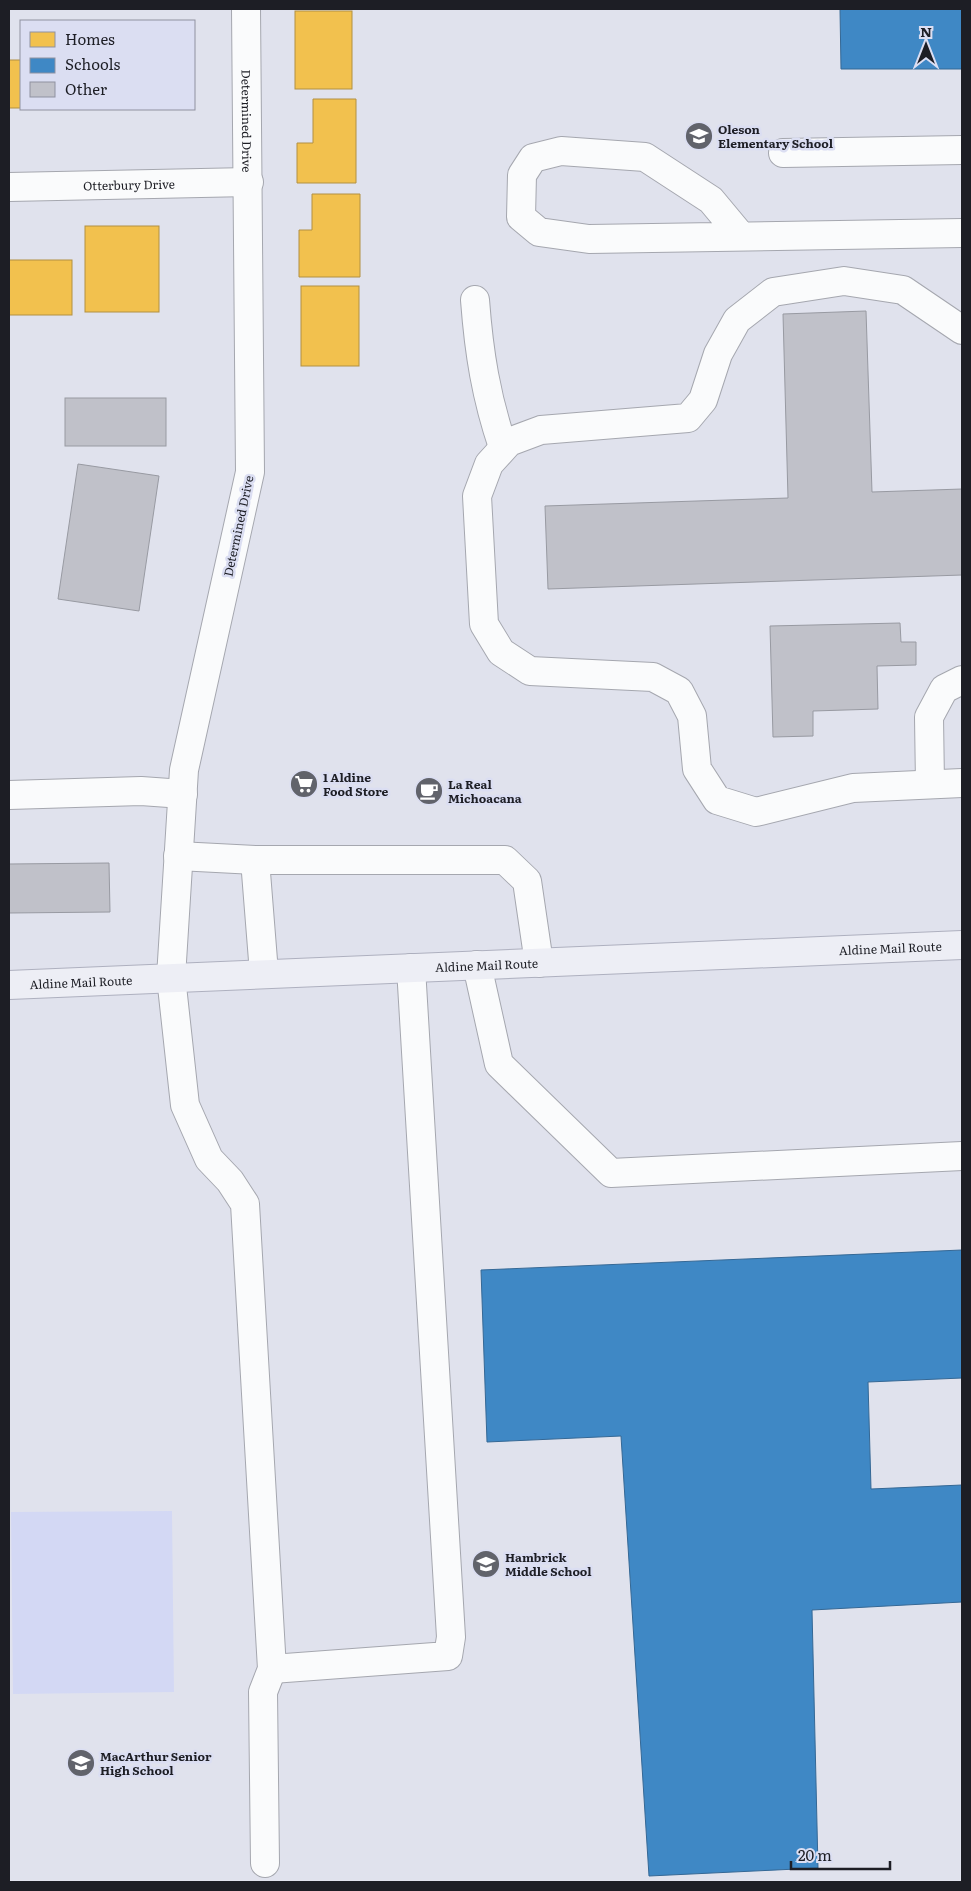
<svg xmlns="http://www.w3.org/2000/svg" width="971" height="1891" viewBox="0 0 971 1891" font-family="Literata,serif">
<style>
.green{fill:#d3d8f4}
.homes{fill:#f2c14e;stroke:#b29042}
.schools{fill:#3f88c5;stroke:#356895}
.building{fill:#c0c1c9;stroke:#989aa2}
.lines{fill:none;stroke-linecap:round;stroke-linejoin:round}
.minor-casing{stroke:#a5a7af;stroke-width:30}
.major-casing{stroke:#aeb0bf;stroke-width:30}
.minor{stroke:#fafbfc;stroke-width:28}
.major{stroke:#edeef5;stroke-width:28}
.labels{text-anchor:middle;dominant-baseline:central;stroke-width:5;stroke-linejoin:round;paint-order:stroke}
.street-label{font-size:12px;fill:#1d1e25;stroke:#dbdef2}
.poi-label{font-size:12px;font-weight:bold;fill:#1d1e25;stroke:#dbdef2;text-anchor:start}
</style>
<rect width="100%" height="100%" fill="#e0e2ed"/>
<path class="green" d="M172,1511L174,1692L13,1694L11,1512Z"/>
<g class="homes">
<rect x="295" y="11" width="57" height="78"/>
<rect x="9" y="60" width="12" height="48"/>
<path d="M313,99H356V183H297V143H313Z"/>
<path d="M312,194H360V277H299V230H312Z"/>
<rect x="85" y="226" width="74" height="86"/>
<rect x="9" y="260" width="63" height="55"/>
<rect x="301" y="286" width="58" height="80"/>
</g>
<g class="schools">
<path d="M840,9H962V69H841Z"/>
<path d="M962,1250V1378L868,1382L871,1489L962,1485V1602L812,1610L818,1868L649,1876L621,1436L487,1442L481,1270Z"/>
</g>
<g class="building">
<path d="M866,311L872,492L962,489V575L548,589L545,506L788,498L783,314Z"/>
<rect x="65" y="398" width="101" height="48"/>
<path d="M78,464L159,476L139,611L58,599Z"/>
<path d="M900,623L901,642H916V665L877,666L878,709L813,711V736L773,737L770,626Z"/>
<path d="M109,863L110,912L9,913V864Z"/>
</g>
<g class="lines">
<defs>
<g id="minor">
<path id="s1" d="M246,9L250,472L184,770L171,977L185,1105L209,1159L230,1181L245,1204L272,1669L263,1692L265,1863"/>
<path d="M783,153L962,150"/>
<path id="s2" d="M9,187L249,182"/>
<path d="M741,236L711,200L645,157L561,151L533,158L522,175L521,217L539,232L589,239L962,233"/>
<path d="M475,300C479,353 486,397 503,447"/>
<path d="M962,330L903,290L844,281L773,292L737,320L718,354L703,400L688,418L541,430L509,442L489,464L477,496L484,624L501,652L530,671L653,677L679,691L692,716L697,769L717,800L756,812L853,788L962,783"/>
<path d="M930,784L929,717L944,689L962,680"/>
<path d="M9,795L141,791L183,794"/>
<path d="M178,856L255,860H505L527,881L539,963"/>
<path d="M255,860L264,973"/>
<path d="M477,965L499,1064L611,1173L962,1156"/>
<path d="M272,1669L448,1656L451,1637L411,968"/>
</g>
<g id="major">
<path id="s3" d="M9,985L962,945"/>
</g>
</defs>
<use href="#minor" class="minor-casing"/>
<use href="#major" class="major-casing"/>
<use href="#minor" class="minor"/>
<use href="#major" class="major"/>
</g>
<defs>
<symbol id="school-disc" viewBox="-11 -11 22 22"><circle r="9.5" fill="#61636b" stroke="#dbdef2"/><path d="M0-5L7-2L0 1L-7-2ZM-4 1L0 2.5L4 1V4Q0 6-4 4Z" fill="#fff"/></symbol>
<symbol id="supermarket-disc" viewBox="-11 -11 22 22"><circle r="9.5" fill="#61636b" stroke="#dbdef2"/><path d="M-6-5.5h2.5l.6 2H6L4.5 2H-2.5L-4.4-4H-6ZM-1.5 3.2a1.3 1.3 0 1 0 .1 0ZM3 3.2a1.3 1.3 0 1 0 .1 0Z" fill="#fff"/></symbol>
<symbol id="cafe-disc" viewBox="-11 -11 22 22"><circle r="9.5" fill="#61636b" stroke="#dbdef2"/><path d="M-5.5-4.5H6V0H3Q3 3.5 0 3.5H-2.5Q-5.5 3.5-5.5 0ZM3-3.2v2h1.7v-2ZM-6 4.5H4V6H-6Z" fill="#fff"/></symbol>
</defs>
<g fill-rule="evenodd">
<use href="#school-disc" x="683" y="120" width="32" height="32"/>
<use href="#supermarket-disc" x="288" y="768" width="32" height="32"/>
<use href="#cafe-disc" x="413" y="775" width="32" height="32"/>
<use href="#school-disc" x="470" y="1548" width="32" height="32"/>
<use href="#school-disc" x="65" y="1747" width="32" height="32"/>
</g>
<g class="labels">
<g class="street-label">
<text stroke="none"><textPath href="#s1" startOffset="112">Determined Drive</textPath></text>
<text stroke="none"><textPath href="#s2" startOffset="120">Otterbury Drive</textPath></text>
<text transform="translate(238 526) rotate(-78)">Determined Drive</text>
<text stroke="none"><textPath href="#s3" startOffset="882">Aldine Mail Route</textPath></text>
<text stroke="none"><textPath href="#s3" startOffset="478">Aldine Mail Route</textPath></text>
<text stroke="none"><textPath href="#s3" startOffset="72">Aldine Mail Route</textPath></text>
</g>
<g class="poi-label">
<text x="718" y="129">Oleson<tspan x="718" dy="14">Elementary School</tspan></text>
<text x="323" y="777">1 Aldine<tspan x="323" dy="14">Food Store</tspan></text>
<text x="448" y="784">La Real<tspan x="448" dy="14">Michoacana</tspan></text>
<text x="505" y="1557">Hambrick<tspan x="505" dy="14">Middle School</tspan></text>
<text x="100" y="1756">MacArthur Senior<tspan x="100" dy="14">High School</tspan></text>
</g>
</g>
<rect width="971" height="1891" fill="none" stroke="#1d1e25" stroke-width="20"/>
<rect x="20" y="20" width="175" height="90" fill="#dbdef2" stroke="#8f91a0"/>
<rect x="30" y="32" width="25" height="15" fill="#f2c14e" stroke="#8f91a0"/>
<text x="65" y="45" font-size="15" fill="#1d1e25">Homes</text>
<rect x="30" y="58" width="25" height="15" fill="#3f88c5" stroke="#8f91a0"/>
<text x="65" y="70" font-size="15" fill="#1d1e25">Schools</text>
<rect x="30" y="82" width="25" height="15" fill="#c0c1c9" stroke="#8f91a0"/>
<text x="65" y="95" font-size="15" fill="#1d1e25">Other</text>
<g transform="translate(926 45)" stroke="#dbdef2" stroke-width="4" paint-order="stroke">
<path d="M0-4L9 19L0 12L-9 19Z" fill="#1d1e25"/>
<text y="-8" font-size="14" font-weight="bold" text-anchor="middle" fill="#1d1e25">N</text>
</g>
<path d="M791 1861v8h99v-8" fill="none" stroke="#1d1e25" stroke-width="2.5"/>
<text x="798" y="1861" font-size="15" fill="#1d1e25" stroke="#dbdef2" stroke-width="4" paint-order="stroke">20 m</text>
</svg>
